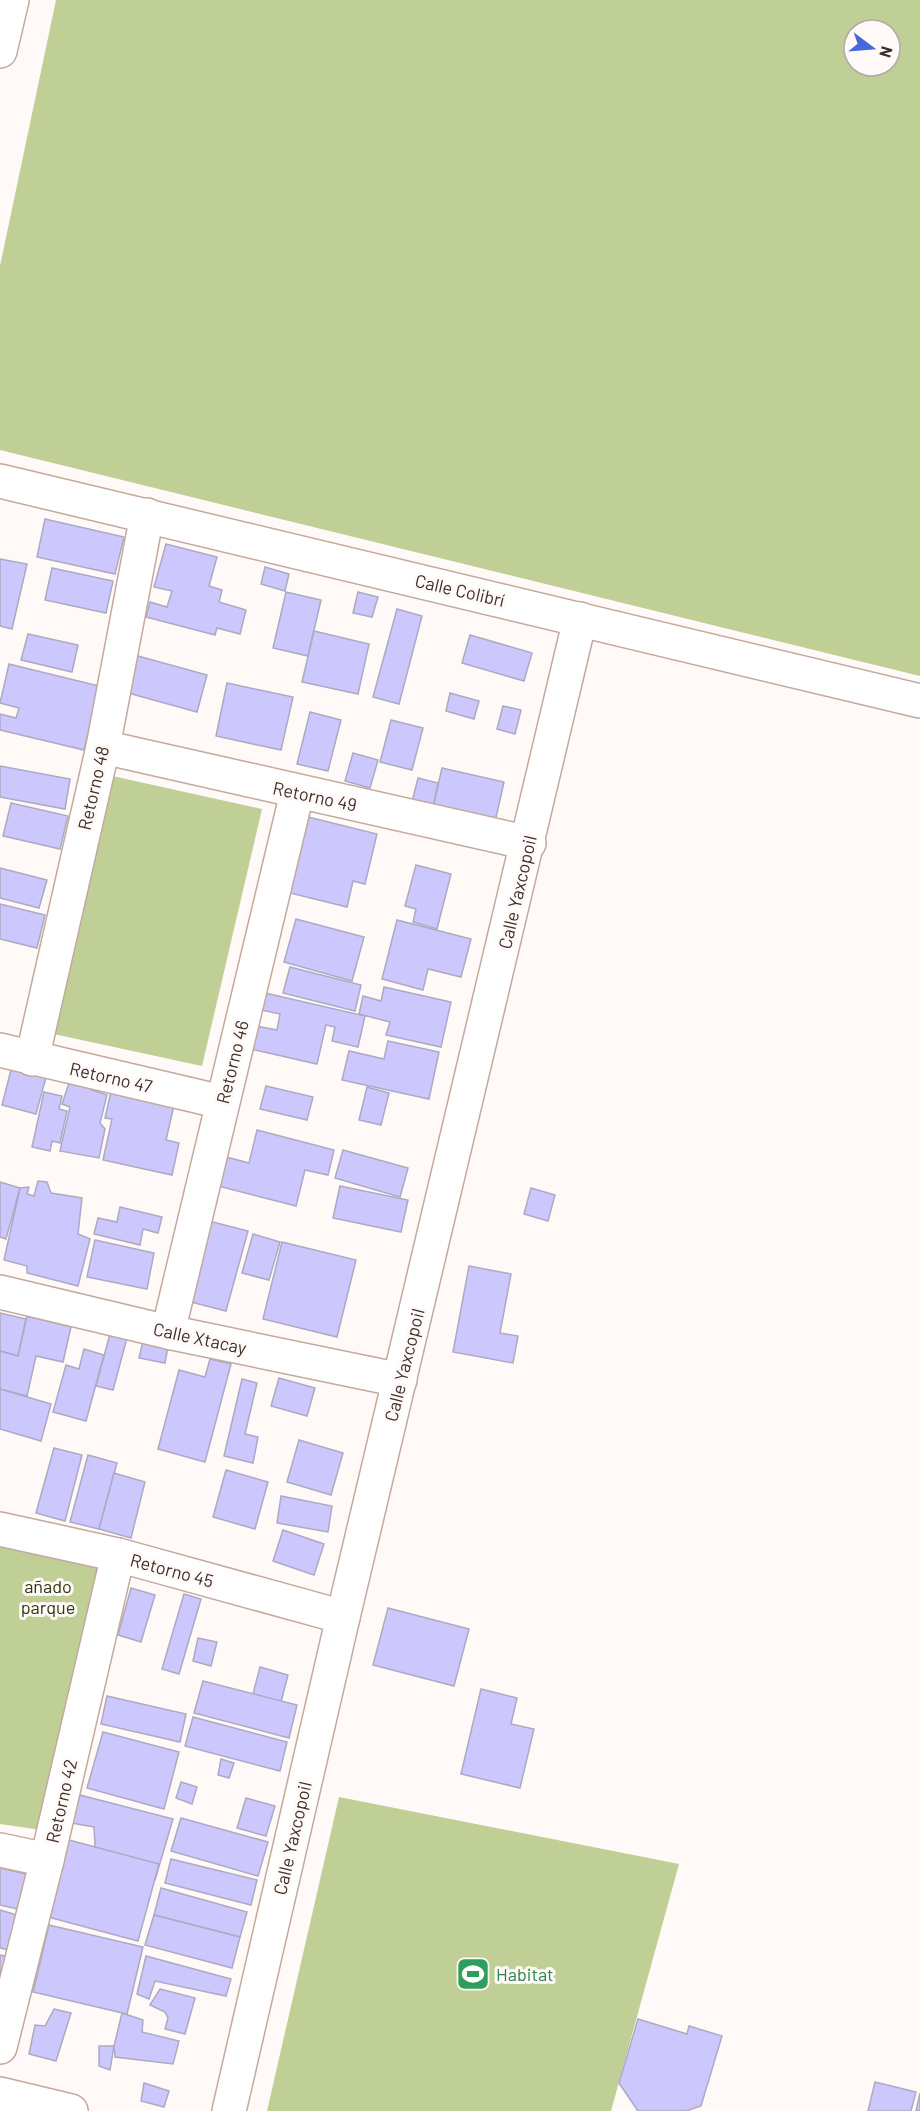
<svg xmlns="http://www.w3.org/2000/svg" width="920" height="2111" viewBox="0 0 920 2111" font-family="Barlow,sans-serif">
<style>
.green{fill:#bfcf96;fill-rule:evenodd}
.building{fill:#ccc7fd;stroke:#acaac3;stroke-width:1.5}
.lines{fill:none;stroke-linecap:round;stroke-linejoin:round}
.minor-casing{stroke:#c4a99d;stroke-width:36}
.major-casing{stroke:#c4a99d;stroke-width:36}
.minor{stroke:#fff;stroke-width:33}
.major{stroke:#fff;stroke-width:33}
.labels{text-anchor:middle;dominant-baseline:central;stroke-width:6;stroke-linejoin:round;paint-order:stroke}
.street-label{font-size:18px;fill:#3b302b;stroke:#fff9f7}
.park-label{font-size:18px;fill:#2e370f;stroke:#fff9f7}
.leisure-label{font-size:18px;fill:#27864d;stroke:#fff9f7;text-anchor:start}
</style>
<rect width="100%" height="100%" fill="#fff9f7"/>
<g class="green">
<path d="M56,0H920V676L0,450V266ZM854,30H890V66H854Z"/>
<path d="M108,775L262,809L202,1066L49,1033Z"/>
<path d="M0,1538L76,1553L104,1573L41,1830L0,1824Z"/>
<path d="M339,1797L679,1864L611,2111H267Z"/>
</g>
<g class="building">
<path d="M45,519L124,537L115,574L37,557Z"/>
<path d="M166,544L217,557L209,586L222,590L219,602L246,610L240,634L217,628L215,635L146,617L150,602L167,607L172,591L154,587Z"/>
<path d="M0,559L27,564L12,629L0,626Z"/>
<path d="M265,567L289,574L285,591L261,584Z"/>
<path d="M52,568L113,581L106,613L45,600Z"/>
<path d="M286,592L321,600L308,656L273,648Z"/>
<path d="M358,592L378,597L372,617L353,613Z"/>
<path d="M397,609L422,616L399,704L373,697Z"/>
<path d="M314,631L369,644L358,694L302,682Z"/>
<path d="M28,634L78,645L72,672L21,660Z"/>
<path d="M470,635L532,653L524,681L462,663Z"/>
<path d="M138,656L207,675L197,712L128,693Z"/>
<path d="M9,664L99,686L84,750L0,730V714L16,718L19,708L0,703Z"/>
<path d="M227,683L293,697L281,750L216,736Z"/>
<path d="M450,693L479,701L474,719L446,711Z"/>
<path d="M503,706L521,710L515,734L497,729Z"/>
<path d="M310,712L341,720L328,771L297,764Z"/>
<path d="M391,720L423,728L412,770L380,762Z"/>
<path d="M353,753L378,760L370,788L345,781Z"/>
<path d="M0,766L70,779L65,809L0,797Z"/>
<path d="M442,768L504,782L495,822L433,807Z"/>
<path d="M418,778L438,783L433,807L412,802Z"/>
<path d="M11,803L68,816L60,849L3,836Z"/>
<path d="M300,815L377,834L365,884L353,881L347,907L282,891Z"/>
<path d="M416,865L451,874L437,929L413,922L416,909L405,906Z"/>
<path d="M0,868L47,880L39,908L0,898Z"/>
<path d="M0,904L45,915L37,948L0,939Z"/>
<path d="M296,919L364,937L352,981L284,962Z"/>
<path d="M397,920L471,939L461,977L428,969L423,990L382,979Z"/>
<path d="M290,967L361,985L355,1011L283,993Z"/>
<path d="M384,987L451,1002L441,1047L386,1035L390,1022L359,1014L363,996L381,1001Z"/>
<path d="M261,992L365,1016L358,1047L332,1041L335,1027L326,1025L317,1064L246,1048L251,1025L277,1030L280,1014L257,1009Z"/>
<path d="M388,1041L439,1052L429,1099L342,1080L349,1051L384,1059Z"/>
<path d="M13,1062L48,1070L36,1114L2,1105Z"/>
<path d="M71,1077L93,1082L92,1090L107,1095L100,1123L105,1129L99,1158L60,1151L70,1107L62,1104Z"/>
<path d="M266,1086L313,1097L307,1120L260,1109Z"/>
<path d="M112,1087L175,1101L166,1140L179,1143L172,1175L103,1160L112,1119L105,1118Z"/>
<path d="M367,1087L389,1093L381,1125L359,1120Z"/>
<path d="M44,1092L62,1096L59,1109L67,1111L60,1143L52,1141L50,1151L32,1147Z"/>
<path d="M257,1130L334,1150L328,1175L305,1170L296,1206L218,1186L226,1157L249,1163Z"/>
<path d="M343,1150L408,1168L400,1197L335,1178Z"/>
<path d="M38,1181L47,1182L51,1193L82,1198L78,1234L90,1239L78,1286L27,1273V1266L4,1260L20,1188L29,1187L27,1194L34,1196Z"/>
<path d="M0,1182L20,1188L6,1239L0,1237Z"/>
<path d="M340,1186L408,1200L401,1232L333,1218Z"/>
<path d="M531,1188L555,1195L548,1221L524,1214Z"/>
<path d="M120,1207L162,1217L158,1233L143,1229L140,1245L94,1234L98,1218L117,1222Z"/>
<path d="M209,1221L248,1231L226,1311L187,1301Z"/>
<path d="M253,1234L280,1242L269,1280L242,1273Z"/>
<path d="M95,1240L154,1253L147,1289L87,1277Z"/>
<path d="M282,1242L356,1260L337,1337L263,1319Z"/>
<path d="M469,1266L511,1274L500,1333L518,1336L513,1363L453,1352Z"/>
<path d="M0,1313L26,1319L18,1356L0,1351Z"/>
<path d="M27,1316L71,1327L63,1362L36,1356L27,1396L0,1389V1351L18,1356Z"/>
<path d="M110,1334L127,1338L113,1390L96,1386Z"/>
<path d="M143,1341L168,1346L165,1363L139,1358Z"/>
<path d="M84,1349L104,1355L86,1421L53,1412L66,1365L79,1369Z"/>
<path d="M210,1359L231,1364L205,1462L158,1449L179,1370L205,1377Z"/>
<path d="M279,1378L315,1388L307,1416L271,1406Z"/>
<path d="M242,1379L257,1383L245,1434L258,1437L253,1463L224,1456Z"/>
<path d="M0,1389L51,1404L41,1441L0,1429Z"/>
<path d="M299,1440L343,1453L331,1495L287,1482Z"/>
<path d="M54,1448L82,1455L65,1521L36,1513Z"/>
<path d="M88,1455L117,1463L99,1529L70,1522Z"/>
<path d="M226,1470L268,1482L255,1529L213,1517Z"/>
<path d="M114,1473L145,1482L131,1538L99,1529Z"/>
<path d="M281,1496L332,1506L328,1532L277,1523Z"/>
<path d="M283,1530L324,1544L314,1575L273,1561Z"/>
<path d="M131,1588L155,1595L141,1642L118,1635Z"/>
<path d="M184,1594L201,1599L179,1674L162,1669Z"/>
<path d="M388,1608L469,1629L454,1686L373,1665Z"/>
<path d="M198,1638L217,1642L211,1666L193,1661Z"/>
<path d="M260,1667L288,1675L281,1702L253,1694Z"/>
<path d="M203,1681L297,1705L289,1738L194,1713Z"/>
<path d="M481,1689L517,1698L511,1724L534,1729L520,1788L461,1774Z"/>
<path d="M107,1696L186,1714L180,1742L101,1724Z"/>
<path d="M193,1717L287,1742L280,1771L185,1746Z"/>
<path d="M103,1732L179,1752L164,1809L87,1788Z"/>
<path d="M221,1759L234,1763L229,1778L218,1775Z"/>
<path d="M181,1782L197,1787L192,1804L176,1798Z"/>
<path d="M80,1795L173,1819L155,1880L96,1864L94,1827L71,1823Z"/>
<path d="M246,1798L275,1806L266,1836L237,1828Z"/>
<path d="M181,1818L268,1842L258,1876L171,1851Z"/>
<path d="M69,1840L159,1864L138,1941L48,1917Z"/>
<path d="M171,1859L257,1880L251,1905L165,1883Z"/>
<path d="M0,1868L30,1875L22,1910L0,1905Z"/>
<path d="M161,1888L247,1912L240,1937L154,1915Z"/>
<path d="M0,1910L17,1915L9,1950L0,1948Z"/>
<path d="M154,1915L240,1937L232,1968L145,1945Z"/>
<path d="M49,1925L143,1947L127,2014L33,1992Z"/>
<path d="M0,1955L9,1957L0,1981Z"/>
<path d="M146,1956L231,1979L226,1996L155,1981L149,1999L137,1994Z"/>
<path d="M160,1989L195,1998L185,2034L165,2029L168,2018L165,2012L150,2005Z"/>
<path d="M54,2009L71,2013L56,2061L29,2054L35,2025L45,2026Z"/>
<path d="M122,2013L143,2020L142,2032L179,2041L173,2064L115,2057L114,2046Z"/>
<path d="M638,2019L687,2034L689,2026L722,2036L701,2106L686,2111H638L619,2083Z"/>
<path d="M99,2046H114L110,2070L99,2066Z"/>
<path d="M875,2082L916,2092L911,2111H868Z"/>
<path d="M144,2083L169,2091L164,2107L141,2101Z"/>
<path d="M920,2093V2111H916Z"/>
</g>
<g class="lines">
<defs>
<g id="minor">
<path d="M0,481L920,701"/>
<path d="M103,747L529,843"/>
<path d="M0,1050L222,1102"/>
<path d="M32,1059L103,747L147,515"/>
<path d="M0,1292L168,1332L400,1380"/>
<path d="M168,1332L297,793"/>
<path d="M0,1529L118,1555L343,1617"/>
<path d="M0,1850L47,1860"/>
<path d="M0,2047L47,1860L118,1555"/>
<path d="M0,2094L71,2111"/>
<path d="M229,2111L343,1617L580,619"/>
</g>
<path id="major" d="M0,51L12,0"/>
</defs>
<use href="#minor" class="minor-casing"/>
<use href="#major" class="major-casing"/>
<use href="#minor" class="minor"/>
<use href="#major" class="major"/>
</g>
<defs>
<symbol id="stadium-square" viewBox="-11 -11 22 22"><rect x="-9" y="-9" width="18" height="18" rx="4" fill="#2e9e5b" stroke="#fff9f7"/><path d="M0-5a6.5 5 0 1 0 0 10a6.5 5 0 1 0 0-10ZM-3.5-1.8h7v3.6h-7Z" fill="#fff"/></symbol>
</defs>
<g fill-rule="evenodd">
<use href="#stadium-square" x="454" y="1955" width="38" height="38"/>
</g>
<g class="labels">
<g class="street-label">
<text transform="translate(460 590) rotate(13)">Calle Colibrí</text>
<text transform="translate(93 788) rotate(-77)">Retorno 48</text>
<text transform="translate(315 796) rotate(12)">Retorno 49</text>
<text transform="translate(517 892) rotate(-77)">Calle Yaxcopoil</text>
<text transform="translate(232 1062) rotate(-76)">Retorno 46</text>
<text transform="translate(111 1077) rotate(13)">Retorno 47</text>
<text transform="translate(200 1338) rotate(12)">Calle Xtacay</text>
<text transform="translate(404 1365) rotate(-76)">Calle Yaxcopoil</text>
<text transform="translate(172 1570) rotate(15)">Retorno 45</text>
<text transform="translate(61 1801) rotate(-77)">Retorno 42</text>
<text transform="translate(292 1838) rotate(-77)">Calle Yaxcopoil</text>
</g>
<g class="park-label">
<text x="48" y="1586">añado<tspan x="48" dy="21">parque</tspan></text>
</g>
<g class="leisure-label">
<text x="496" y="1974">Habitat</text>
</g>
</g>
<g transform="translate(872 48) rotate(106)"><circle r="28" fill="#fff9f7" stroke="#b1a9a5" stroke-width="1.5"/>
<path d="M0-4.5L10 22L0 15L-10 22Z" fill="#4668db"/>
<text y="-9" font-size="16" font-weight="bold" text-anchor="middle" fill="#3b302b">N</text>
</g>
</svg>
